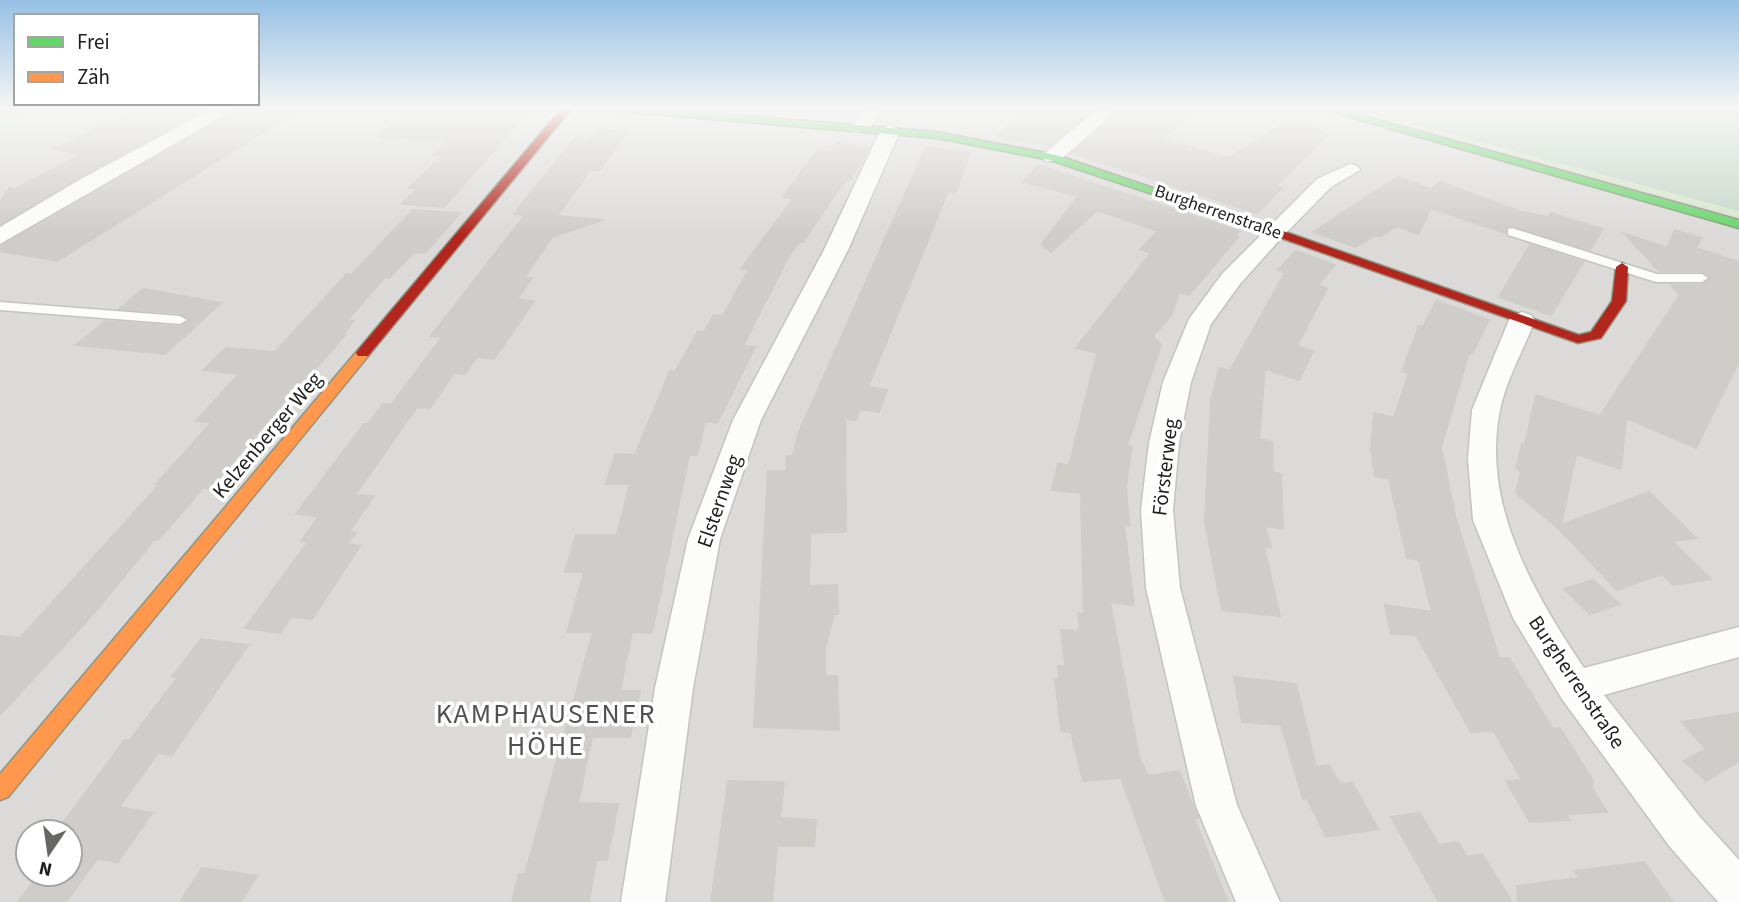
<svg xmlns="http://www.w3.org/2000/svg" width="1739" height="902" viewBox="0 0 1739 902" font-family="'Source Sans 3',sans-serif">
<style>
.residential{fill:#dbdad8;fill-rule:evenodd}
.grass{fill:#d4e8c7}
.cemetery{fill:#c6d6c9}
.park{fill:#d6f0da}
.building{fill:#cfcdc9;stroke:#cfcdc8;stroke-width:2}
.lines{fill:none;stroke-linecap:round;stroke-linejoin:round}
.lane-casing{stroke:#c3c3c1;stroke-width:3}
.street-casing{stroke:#c3c3c1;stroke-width:3}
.fast-casing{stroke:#909580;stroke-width:3}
.slow-casing{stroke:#909580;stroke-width:3}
.jam-casing{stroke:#909580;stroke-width:3}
.lane{fill:#fcfcfb;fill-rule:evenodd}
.street{fill:#fcfcfb;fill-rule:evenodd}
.fast{fill:#63d668;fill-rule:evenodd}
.slow{fill:#ff974d;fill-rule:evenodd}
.jam{fill:#b3261e;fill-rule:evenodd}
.labels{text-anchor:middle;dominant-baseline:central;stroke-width:7;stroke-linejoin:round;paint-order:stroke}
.far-street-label{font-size:18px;fill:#1e1e1e;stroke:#fff}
.street-label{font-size:21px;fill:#1e1e1e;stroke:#fff}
.near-neighbourhood-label{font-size:28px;letter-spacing:2px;fill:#515151;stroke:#fff}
</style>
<rect width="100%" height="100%" fill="#ecebe6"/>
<path class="residential" d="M47,108H1739V902H0V134ZM28,832H70V874H28Z"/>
<g class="grass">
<path d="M0,108H49L0,134Z"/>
<path d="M1345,108L1529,153L1739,211V217Z"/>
</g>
<path class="cemetery" d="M1353,108H1739V211Z"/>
<path class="park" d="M720,108H862L855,120Z"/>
<g class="building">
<path d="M139,108H207L0,224V202L9,188L16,189L82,154L54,149Z"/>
<path d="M240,108H302L57,261L0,251V247Z"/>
<path d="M1028,108H1094L1049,146L997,136Z"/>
<path d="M1123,108H1200L1162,138L1228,158L1288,121L1323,131L1320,134L1327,136L1275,186L1282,188L1257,213L1072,153Z"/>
<path d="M406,109L491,113L525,115L444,207L402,204L417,189L409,188L442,156L434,155L449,140L380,137Z"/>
<path d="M596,130L626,132L600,170H590L557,216L603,220L552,237L524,278H532L517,299L534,301L494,359L477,357L465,374L454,373L430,408L417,407L355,495L374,496L349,532L356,533L347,544L360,546L312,619L291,617L280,633L245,628L308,542L301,541L319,516L296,514L364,424H368L383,404L391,405L442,337L431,336L525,215L514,214L574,139L589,140Z"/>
<path d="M838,143L869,148L850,180L847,179L838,190L803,242H799L787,259L743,346L755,347L717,423L705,421L697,455H689L652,633L632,632L620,691H640L630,737H592L578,803L618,804L607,860H596L589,902H512L519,874H525L593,632H567L584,572H565L576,535H617L630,484H606L615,454L635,455L670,371L675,372L698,331L704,332L714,315L723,316L749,269H741L793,199L783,197L817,151L830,153Z"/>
<path d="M926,147L970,153L956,192L948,191L868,387L887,390L879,412L860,409L856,420L845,418L846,532L810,533L809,586L837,585L838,614H834L825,648V676H837L839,730L754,727L768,471H786L787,456H793L798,434Z"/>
<path d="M1039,165L1239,231L1234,236L1238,237L1189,295L1179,292L1171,316L1153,336L1161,345L1127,446L1132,447L1126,485L1129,525L1124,524L1134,605L1110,602L1139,757L1148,776L1179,771L1198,818L1194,819L1228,902H1166L1121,778L1083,781L1071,732L1061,731L1055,679H1060L1058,666H1065L1061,630L1080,631L1078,613L1084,614L1081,493L1052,490L1058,463L1069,466L1097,353L1076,348L1151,253L1140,249L1158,231L1097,210L1051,252L1042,244L1078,196L1024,182Z"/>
<path d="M1398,177L1430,189L1441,182L1519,211L1548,217L1551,213L1602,229L1590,250L1513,226L1506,227L1505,233L1431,208L1418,234L1397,226L1380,237L1376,235L1355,247L1313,232Z"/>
<path d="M413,210L460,213L425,253L414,252L389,278L385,277L347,320L354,321L342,335H345L282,408H279L209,489L203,488L158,540H154L95,612L0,715V636L20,638L160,484H156L212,422L196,421L239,374L203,370L226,348L275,352L347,274H352Z"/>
<path d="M1675,230L1701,238L1696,248L1739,262V361L1696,448L1626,418L1621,469L1576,454L1561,525L1649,492L1696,538L1672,541L1711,579L1673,585L1662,574L1617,590L1557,527L1516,493L1521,471L1516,469L1522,444L1525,445L1536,395L1600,416L1680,295L1671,285H1702L1710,279L1702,271H1659L1625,234L1667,248Z"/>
<path d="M1530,245L1583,262L1551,315L1499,297Z"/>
<path d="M1296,251L1335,265L1318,285L1327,288L1297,346L1313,351L1299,380L1265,369L1259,439L1272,442L1273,472L1281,474L1283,529L1265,526L1271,547H1264L1280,616L1222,610L1205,522L1211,402L1219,368L1230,371L1285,273L1278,270Z"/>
<path d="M143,289L221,303L165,354L76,345L105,321L180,327L189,321L180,313L119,309Z"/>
<path d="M1436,301L1489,320L1472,354L1469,353L1441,447L1455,516L1499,658H1509L1553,729L1560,728L1593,781L1592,788L1607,812L1566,814L1570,820L1530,822L1506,781L1522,780L1494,731L1471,732L1416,635L1391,634L1385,605L1432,612L1419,560L1407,558L1389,479L1375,476L1371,449L1374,413L1394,418L1409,373L1402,371L1419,326L1423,327Z"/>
<path d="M1593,580L1620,604L1590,614L1564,589Z"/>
<path d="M201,639L248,645L172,755L158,753L119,807L152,813L118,862L97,859L66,902H18L39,874H70V832H56L125,740L129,741L178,677H172Z"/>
<path d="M1234,677L1296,684L1316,767L1329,765L1340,784L1352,782L1378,829L1326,837L1307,798L1303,799L1281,725L1242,722Z"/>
<path d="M1739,713V761L1706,781L1684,761L1706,749L1682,722Z"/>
<path d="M728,781L784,782L780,818L816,820L814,846H777L772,902H711Z"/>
<path d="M1420,813L1439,845L1458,842L1467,857L1482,854L1512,902H1439L1391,817Z"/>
<path d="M1644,862L1673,902H1518L1517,886L1579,878L1575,871Z"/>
<path d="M202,868L257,876L241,902H180Z"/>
</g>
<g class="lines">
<defs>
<g id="lane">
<path d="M1512,228L1657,274H1702L1708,278L1702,282H1656L1508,235V229Z"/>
<path d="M0,302L180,316L187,320L180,324L0,310Z"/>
</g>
<g id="street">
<path d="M213,108H237L0,244V227L79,180Z"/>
<path d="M865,108H883L868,132H854L851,128Z"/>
<path d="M1098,108H1120L1059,161H1045L1042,157L1045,153Z"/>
<path d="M890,125L900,131L848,250L761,420L720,539L693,688L665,902H621L655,688L688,539L733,420L824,250L880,131Z"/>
<path d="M1350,164L1357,166L1360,170L1331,187L1283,236L1240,284L1211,324L1191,382L1179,443L1173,510L1180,588L1237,805L1280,902H1236L1196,806L1146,588L1141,510L1149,443L1163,382L1189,319L1222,274L1317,179Z"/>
<path d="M1522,312L1531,315L1535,320C1524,349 1506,380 1500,410C1481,504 1534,594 1584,668L1739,627V657L1604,695L1700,817L1739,860V902H1718L1670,847L1562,699L1513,618L1473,520L1468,459L1472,410L1509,320L1513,315Z"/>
</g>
<g id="fast">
<path d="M608,108H652L937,132L1056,155L1229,214L1223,218L1219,216L1050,160L937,138L613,111Z"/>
<path d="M1318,108H1335L1739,220V228Z"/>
</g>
<path id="slow" d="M363,349L368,350L370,353L368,356L8,797L0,800V774L358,350Z"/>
<g id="jam">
<path d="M562,108H572L368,356H358L356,353L358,350Z"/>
<path d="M1223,210L1579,335L1591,332L1612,301L1616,267L1622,263L1628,267L1626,301L1601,338L1578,343L1219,216L1217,214Z"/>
</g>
</defs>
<use href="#lane" class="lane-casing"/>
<use href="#street" class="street-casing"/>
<use href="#fast" class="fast-casing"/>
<use href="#slow" class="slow-casing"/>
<use href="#jam" class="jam-casing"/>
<use href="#lane" class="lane"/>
<use href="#street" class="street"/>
<use href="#fast" class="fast"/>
<use href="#slow" class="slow"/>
<use href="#jam" class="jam"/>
</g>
<linearGradient id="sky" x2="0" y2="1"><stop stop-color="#96c0e4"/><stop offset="0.46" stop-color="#f6f6f4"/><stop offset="1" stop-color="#f6f6f4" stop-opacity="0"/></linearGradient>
<rect width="1739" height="235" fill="url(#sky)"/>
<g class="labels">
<g class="far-street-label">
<text transform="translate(1218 212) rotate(19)">Burgherrenstraße</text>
</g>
<g class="street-label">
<text transform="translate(267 435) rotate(-50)">Kelzenberger Weg</text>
<text transform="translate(1165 467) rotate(-83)">Försterweg</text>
<text transform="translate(719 501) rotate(-71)">Elsternweg</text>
<text transform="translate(1577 682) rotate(56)">Burgherrenstraße</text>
</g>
<g class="near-neighbourhood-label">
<text x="546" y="714">KAMPHAUSENER<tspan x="546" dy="32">HÖHE</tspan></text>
</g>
</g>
<rect x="14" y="14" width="245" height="91" fill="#ffffff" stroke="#a5a5a5" stroke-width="2"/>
<rect x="28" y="37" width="35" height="10" fill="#63d668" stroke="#a5a5a5" stroke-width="2"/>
<text x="77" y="49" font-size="21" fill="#1e1e1e">Frei</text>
<rect x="28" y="72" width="35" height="10" fill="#ff974d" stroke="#a5a5a5" stroke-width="2"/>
<text x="77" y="84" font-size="21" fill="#1e1e1e">Zäh</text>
<g transform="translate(49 853) rotate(193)"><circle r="33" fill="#ffffff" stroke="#a5a5a5" stroke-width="2"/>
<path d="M0-5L12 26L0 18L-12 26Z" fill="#666664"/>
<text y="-10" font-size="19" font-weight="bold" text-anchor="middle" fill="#1e1e1e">N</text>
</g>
</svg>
